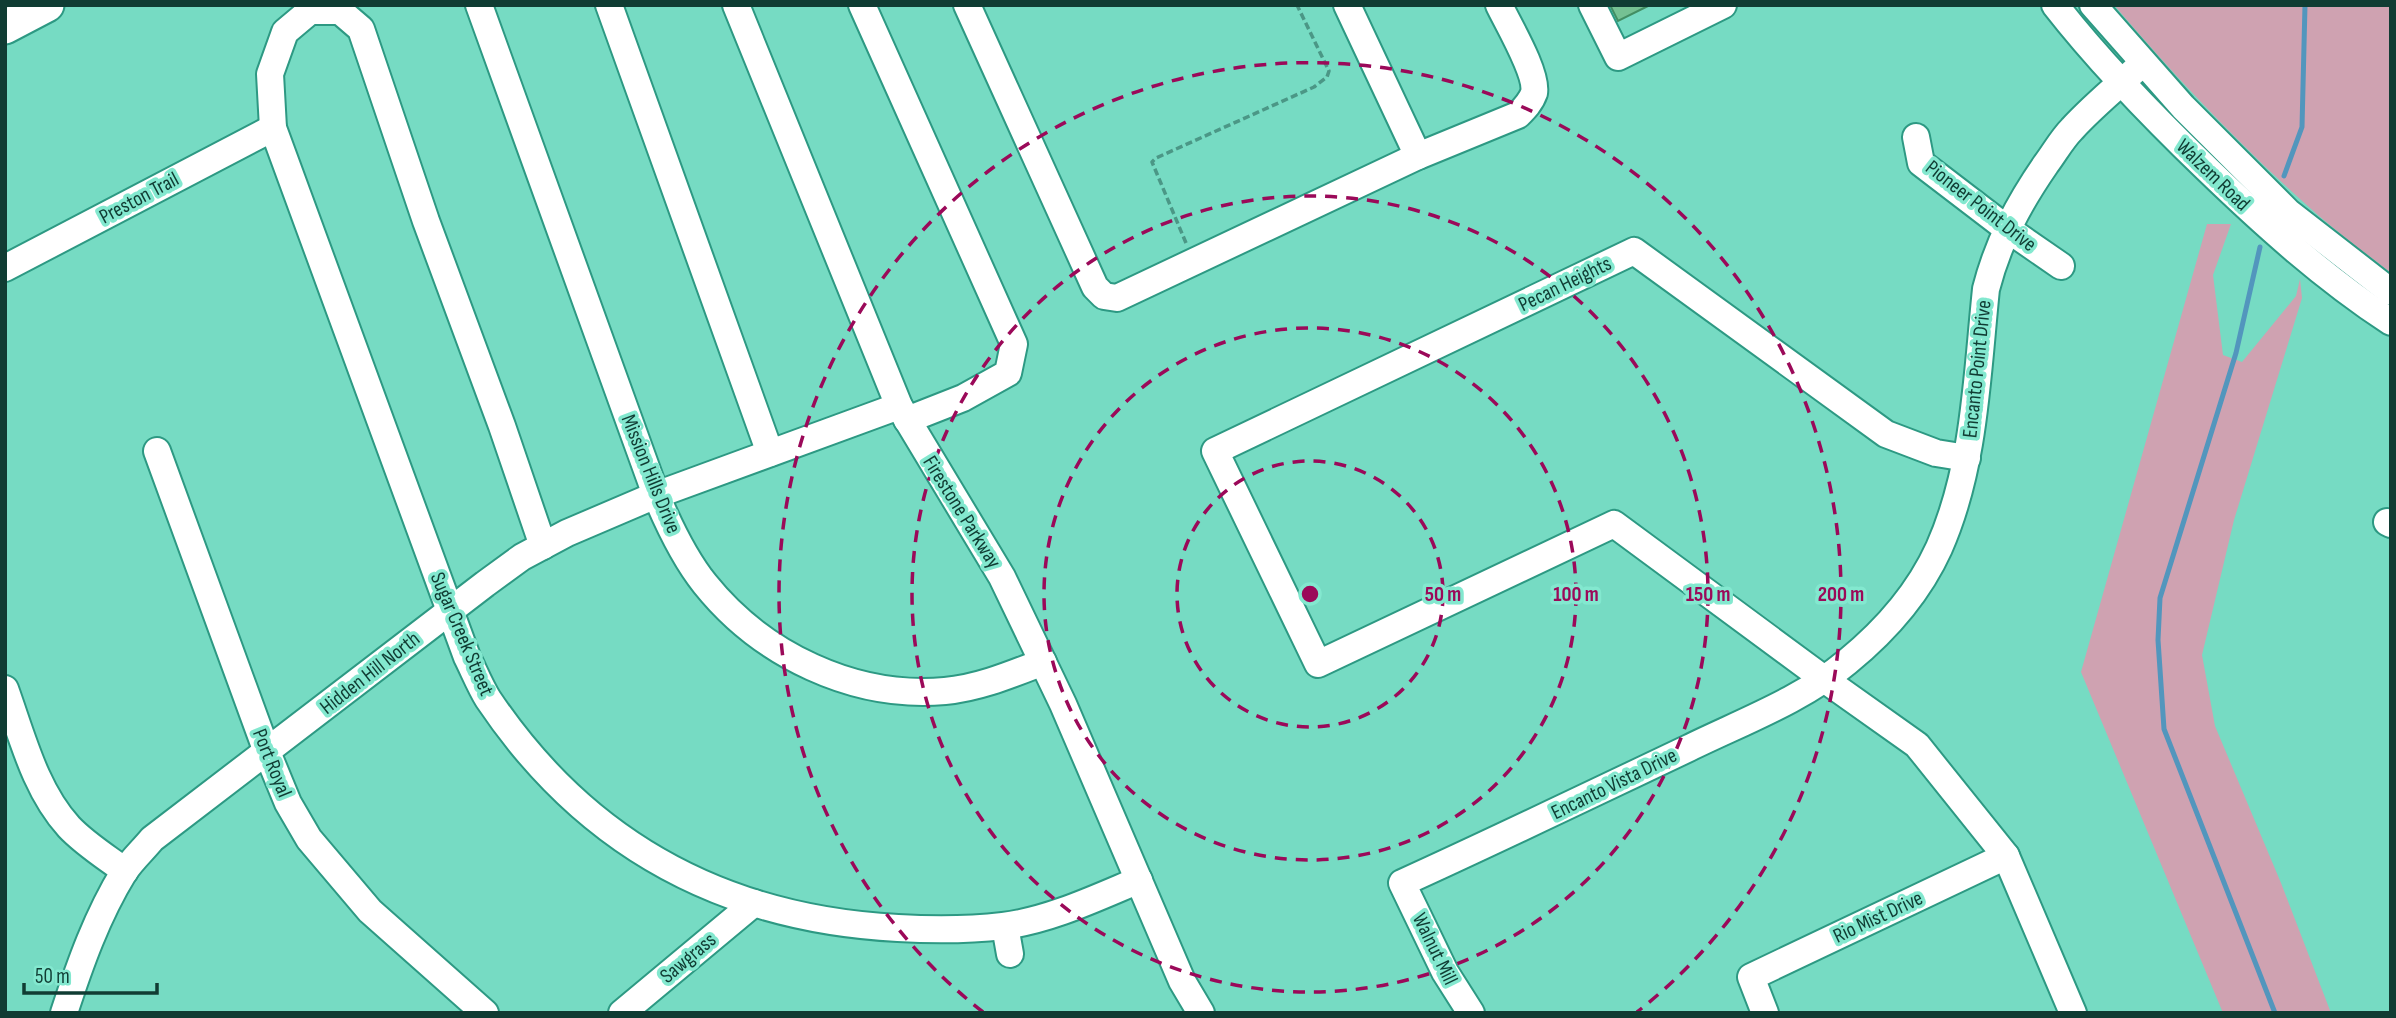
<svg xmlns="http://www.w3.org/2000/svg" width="2396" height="1018" viewBox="0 0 2396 1018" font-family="'Sofia Sans Condensed',sans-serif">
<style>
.green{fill:#cfa2b1}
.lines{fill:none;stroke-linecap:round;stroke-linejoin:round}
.stream{stroke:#5296bd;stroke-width:5}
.building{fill:#75c193;stroke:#428e63;stroke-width:2}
.minor-casing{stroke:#2d9983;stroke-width:30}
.major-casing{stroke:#2d9983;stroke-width:37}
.path{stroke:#4b9786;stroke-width:3.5;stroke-dasharray:7 3.5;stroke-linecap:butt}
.minor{stroke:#fff;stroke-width:26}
.major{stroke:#fff;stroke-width:33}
.ring{fill:none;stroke:#9b0959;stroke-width:3.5;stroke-dasharray:12 9}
.labels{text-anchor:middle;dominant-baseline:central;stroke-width:7;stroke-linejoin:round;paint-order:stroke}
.street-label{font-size:21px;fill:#103c33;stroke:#83e8cf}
.centre{fill:#9b0959;stroke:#83e8cf;stroke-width:3.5}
.ring-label{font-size:21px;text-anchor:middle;font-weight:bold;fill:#9b0959;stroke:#83e8cf;stroke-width:7;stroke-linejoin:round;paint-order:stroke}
</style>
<rect width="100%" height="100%" fill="#76dbc3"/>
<g class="green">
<path d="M2114,5H2391V273C2367,254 2342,236 2319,216C2245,151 2178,80 2114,5Z"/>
<path d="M2207,224H2231L2213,275L2223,355L2242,362L2296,296L2300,279L2302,298L2234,520L2202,655L2215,726L2281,883L2331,1013H2223L2081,672Z"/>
</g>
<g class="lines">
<g class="stream">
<path d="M2284,176L2302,127L2305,5"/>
<path d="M2260,247L2236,353L2160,598L2158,640L2164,729L2275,1013"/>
</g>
</g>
<path class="building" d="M1610,5H1650L1618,21Z"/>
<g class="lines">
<defs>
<g id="minor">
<path d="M479,5L656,495C669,526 684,558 705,584C762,655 854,699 945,691C979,688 1012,674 1043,662"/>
<path d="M609,5L770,453"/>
<path d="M736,5L899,406L1002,577L1063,704L1182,981L1201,1013"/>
<path d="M862,5L1014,344L1008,373L963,398L907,420"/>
<path d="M967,5L1095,287L1104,296L1117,298L1418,156L1518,115C1524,109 1531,102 1534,93C1538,74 1508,24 1499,5"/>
<path d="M1347,5L1418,156"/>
<path d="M1592,5L1618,57L1723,5"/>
<path d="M2055,5C2101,64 2153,117 2207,169C2265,225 2324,278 2391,322"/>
<path d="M2093,5L2183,107L2288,212L2391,292"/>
<path d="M1916,137L1921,163L2006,228L2061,266"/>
<path d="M5,268L273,128"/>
<path d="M157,451L267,752L288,803L309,839L370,911L485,1013"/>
<path d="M1967,458L1936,453L1886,434L1634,251L1215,451L1318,664L1614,524L1824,679L1917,745L2006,856L2073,1013"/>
<path d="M2387,522L2391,524"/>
<path d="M543,546L502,426L426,221L361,29L340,11H310L285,32L270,74L273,128L467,657C474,671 480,686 488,699C586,845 724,919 898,928C933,930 968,930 1003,926C1050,920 1096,898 1139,880"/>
<path d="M5,689C22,736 35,790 69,827C85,844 106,857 125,871"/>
<path d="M1005,926L1010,954"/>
<path d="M64,1013C80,964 97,916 124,872C131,861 143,850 152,839L485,584L522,557L567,533L656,495L899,406"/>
<path d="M622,1013L754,903"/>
<path d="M1471,1013L1445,972L1402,883C1499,839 1594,793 1689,748C1742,722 1802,700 1847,662C1885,631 1919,592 1939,548C1975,467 1977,375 1986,289C1998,242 2019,203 2046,164C2055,152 2062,139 2072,129C2094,105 2119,85 2143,63"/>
<path d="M1765,1013L1751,977L2006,856"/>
</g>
<path id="major" d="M5,27L47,5"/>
</defs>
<use href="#minor" class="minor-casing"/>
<use href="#major" class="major-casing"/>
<path class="path" d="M1186,243L1152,162L1156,158L1314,87L1327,77L1329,71L1297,5"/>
<use href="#minor" class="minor"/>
<use href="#major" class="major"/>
</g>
<g class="ring">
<circle cx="1310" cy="594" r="133"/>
<circle cx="1310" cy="594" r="266"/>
<circle cx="1310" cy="594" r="398"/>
<path d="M983 1012A531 531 0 1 1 1637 1012"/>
</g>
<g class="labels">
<g class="street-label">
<text transform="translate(2213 175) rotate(44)">Walzem Road</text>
<text transform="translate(139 198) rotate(-28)">Preston Trail</text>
<text transform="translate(1981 206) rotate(38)">Pioneer Point Drive</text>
<text transform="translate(1565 284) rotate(-26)">Pecan Heights</text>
<text transform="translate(1977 369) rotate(-84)">Encanto Point Drive</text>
<text transform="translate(651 474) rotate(68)">Mission Hills Drive</text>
<text transform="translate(962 512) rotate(58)">Firestone Parkway</text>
<text transform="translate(462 634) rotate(67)">Sugar Creek Street</text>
<text transform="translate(370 673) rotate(-38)">Hidden Hill North</text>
<text transform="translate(272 763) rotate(68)">Port Royal</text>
<text transform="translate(1614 784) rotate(-26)">Encanto Vista Drive</text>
<text transform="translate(1878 917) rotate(-25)">Rio Mist Drive</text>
<text transform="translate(1435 949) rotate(64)">Walnut Mill</text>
<text transform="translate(688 958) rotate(-40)">Sawgrass</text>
</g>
</g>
<circle cx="1310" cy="594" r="10" class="centre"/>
<g class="ring-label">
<text x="1443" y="601">50 m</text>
<text x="1576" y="601">100 m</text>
<text x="1708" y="601">150 m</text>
<text x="1841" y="601">200 m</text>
</g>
<rect width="2396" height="1018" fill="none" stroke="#103c33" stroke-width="14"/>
<path d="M24 983v10h133v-10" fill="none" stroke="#103c33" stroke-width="3.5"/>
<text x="35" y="983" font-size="21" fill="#103c33" stroke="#83e8cf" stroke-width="5" paint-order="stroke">50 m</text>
</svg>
